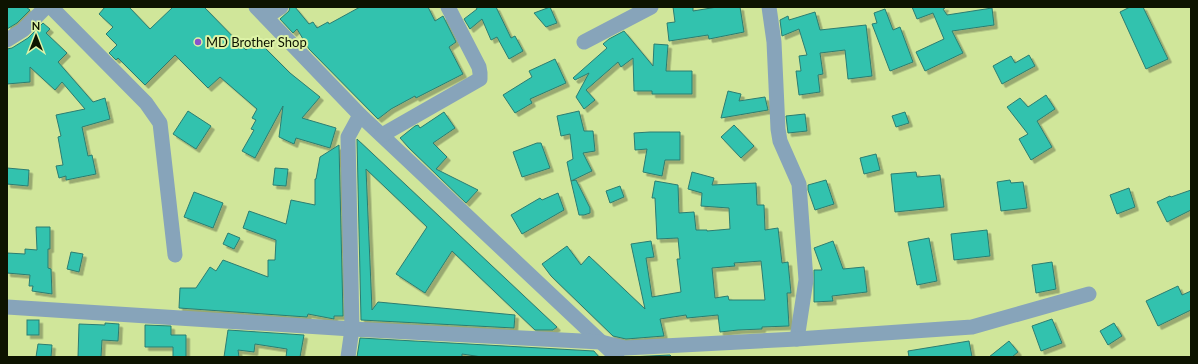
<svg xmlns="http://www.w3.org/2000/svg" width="1198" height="364" viewBox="0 0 1198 364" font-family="Lato,sans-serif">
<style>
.building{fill:#32c2ae;stroke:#2b7d71;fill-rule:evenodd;filter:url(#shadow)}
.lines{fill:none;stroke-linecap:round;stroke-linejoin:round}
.minor{stroke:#87a4ba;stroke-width:15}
.poi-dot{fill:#8953cb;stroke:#ddf3a7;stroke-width:1.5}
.labels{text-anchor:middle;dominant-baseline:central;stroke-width:4;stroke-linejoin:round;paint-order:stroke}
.poi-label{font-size:13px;fill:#0d1300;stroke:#ddf3a7;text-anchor:start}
</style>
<defs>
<filter id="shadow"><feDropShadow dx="3.5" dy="3.5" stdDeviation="0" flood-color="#0004"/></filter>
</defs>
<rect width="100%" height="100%" fill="#d0e69a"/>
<g class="building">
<path d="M7,7H26L30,10L17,23L7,29Z"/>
<path d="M105,7H129L150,29L173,7H204L246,50L257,40L290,73L320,97L302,118L336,128L330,148L296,138L294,144L279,137L283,106L255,158L242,151L254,130L251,129L256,120L252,118L257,109L220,77L208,88L175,55L145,85L118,58L116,60L109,53L117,45L106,34L113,27L99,14Z"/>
<path d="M290,7H295L309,24L313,22L317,28L328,22L329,24L360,7H428L435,21L443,16L456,42L449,47L463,74L416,98L415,96L391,109L378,119L309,49L297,29L293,33L280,19L289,11Z"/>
<path d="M476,7H496L511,38L515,36L523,51L509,59L497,37L491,40L482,19L470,29L464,19L477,9Z"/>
<path d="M550,7L557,23L546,27L534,13Z"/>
<path d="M673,7H693V11L717,7H740L744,32L709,39L708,35L669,41L667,23L675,22Z"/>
<path d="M912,7H945V8L943,9L947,15L992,8L994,25L952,31L963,53L925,71L916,52L944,39L933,13L917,19Z"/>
<path d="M1130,7H1143L1168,59L1146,69L1120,12Z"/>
<path d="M885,9L893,30L900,27L913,62L890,71L872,24L877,23L874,13Z"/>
<path d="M815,12L820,30L866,25L872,76L848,79L845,50L820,53L823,74L818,75L820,92L799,95L796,71H801L799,56L807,55L799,29L782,36L780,20L788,16L789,20Z"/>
<path d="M43,23L50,29L46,33L67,53L58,62L93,102L105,98L110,119L82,127L88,156L92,155L96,174L66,180V176L59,178L56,166L63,165L58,137L61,136L56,115L85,109L62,82L55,90L30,67V82L7,84V49L12,48L28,38Z"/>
<path d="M624,31L653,66L654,44L668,45L666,71H692V94H652V91H634L633,58L621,67L618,62L586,90L595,100L584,109L576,97L589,73L575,80L573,78L607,48L603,44L609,39Z"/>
<path d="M1029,55L1035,66L1002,84L993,66L1011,56L1015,63Z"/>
<path d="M555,59L566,83L530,99L532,103L515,113L503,95L532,77L529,71Z"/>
<path d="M728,91L741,94L739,101L765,97L768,110L721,118Z"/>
<path d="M1046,95L1055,109L1037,121L1052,147L1031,160L1019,139L1028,134L1007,107L1020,98L1028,107Z"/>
<path d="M188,111L211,126L196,149L173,134Z"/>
<path d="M579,111L584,131H593L595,151L583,153L592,171L571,181L567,162L573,159L570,134L561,136L557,116Z"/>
<path d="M444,112L455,128L433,143L447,157L436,169L478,190L466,203L409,148L400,138L415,126L418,125L420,128Z"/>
<path d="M905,112L909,123L896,127L892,116Z"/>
<path d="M805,114L807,131L788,133L786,116Z"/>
<path d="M734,125L754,146L741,158L721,137Z"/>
<path d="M650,132H680V160H665L662,176L643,172L647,149L635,150L634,133Z"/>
<path d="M357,139L557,327L553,330H535L452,251L425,293L396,274L427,227L366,169L372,310L378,302L515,315L514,328L361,320Z"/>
<path d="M537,143H541L550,168L522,177L513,152Z"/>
<path d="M339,145L343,316H334V319L308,314L307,317L179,308L180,288H196L210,267L216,271L223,260L268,277V260H275L276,240L243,228L249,211L286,224L291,200L315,205V179H316L320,157Z"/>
<path d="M876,154L880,170L864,174L860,158Z"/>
<path d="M7,168L29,170L28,186L7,184Z"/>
<path d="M275,168L288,169L286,186L273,185Z"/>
<path d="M692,172L714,178L712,185L756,183L757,205H764L765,230L778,228L782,263L788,262L791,293H787L789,326L762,327V329L738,330L720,332L718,315L687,318L686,315L660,319L664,336L626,339L613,336L551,276L542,264L567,246L581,265L589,256L645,309L631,244L651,241L654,257L646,258L652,297L681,292L677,259H680L678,238L657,239L655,198H652L655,181L678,185L679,213L694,212L696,230H707V231L730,229L729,208L701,206L702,193L688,189ZM761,261L765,300H729L728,296L715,298L712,268L735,266L734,263Z"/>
<path d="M916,172L917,177L940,175L944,207L895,212L891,174Z"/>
<path d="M576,180L590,208V213L584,215H579L571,181Z"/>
<path d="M826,180L834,204L815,210L808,190V185Z"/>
<path d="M1010,180L1011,183L1023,182L1027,208L1001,211L997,182Z"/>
<path d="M620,186L624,197L610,203L606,191Z"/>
<path d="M1129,188L1135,207L1117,214L1110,195Z"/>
<path d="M1191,190V210L1167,222L1157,202L1170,196L1171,197Z"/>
<path d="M194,192L223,203L213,228L184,217Z"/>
<path d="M558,193L564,210L522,234L511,215L540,198L542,200Z"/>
<path d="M36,227H50V249H48V268L51,269L52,294L32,291L33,286H29L30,275L7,273V253L25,254V249L37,250Z"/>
<path d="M987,230L990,256L954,260L951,234Z"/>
<path d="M228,233L240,238L234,249L223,244Z"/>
<path d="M929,238L937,281L917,285L908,242Z"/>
<path d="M833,241L843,269L864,267L867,292L832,296L833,301L814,302V270H822L814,248Z"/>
<path d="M71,252L83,254L79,272L67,269Z"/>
<path d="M1052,262L1056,289L1036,293L1032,265Z"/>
<path d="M1178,286L1182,295L1191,291V310L1158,326L1146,301Z"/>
<path d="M1052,319L1062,343L1041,351L1032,326Z"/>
<rect x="27" y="320" width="12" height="15"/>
<path d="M105,323L119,324L118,341L102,340L101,357H78L79,324L105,325Z"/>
<path d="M1114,323L1122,336L1108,345L1100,331Z"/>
<path d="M145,325L171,326V335H186V357H173V347H145Z"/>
<path d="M228,330L304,335L300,357H286L287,349L255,344L254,352L238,350L239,357H224Z"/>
<path d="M360,338L594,351L599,357H482L462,354V357H357Z"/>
<path d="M969,341L972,357H909L908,351Z"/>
<path d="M1009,341L1018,352L1012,357H989Z"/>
<path d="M38,344L52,345L51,357H36Z"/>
<path d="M670,355L672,357H630Z"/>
</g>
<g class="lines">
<g class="minor">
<path d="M51,7L146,103L160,123L175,255"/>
<path d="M256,7L360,115L617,357"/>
<path d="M769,7L774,42L778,129L780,141L799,184L806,280L797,339"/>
<path d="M266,17L281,7"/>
<path d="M7,40L23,30L46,7"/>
<path d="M584,42L651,7"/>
<path d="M382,135L480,79V73L479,67L448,7"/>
<path d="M7,307L352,329L601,342L625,348L797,339L972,327L1089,294"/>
<path d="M348,357L352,329L348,137L360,115"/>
</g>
</g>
<circle class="poi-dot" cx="198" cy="42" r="4"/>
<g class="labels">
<g class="poi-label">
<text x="206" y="42">MD Brother Shop</text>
</g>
</g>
<rect width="1198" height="364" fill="none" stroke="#0d1300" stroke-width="16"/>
<g transform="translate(36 36)" stroke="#ddf3a7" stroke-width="3" paint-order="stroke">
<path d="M0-3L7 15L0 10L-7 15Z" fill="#0d1300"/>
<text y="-6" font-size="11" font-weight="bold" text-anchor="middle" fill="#0d1300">N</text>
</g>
</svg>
